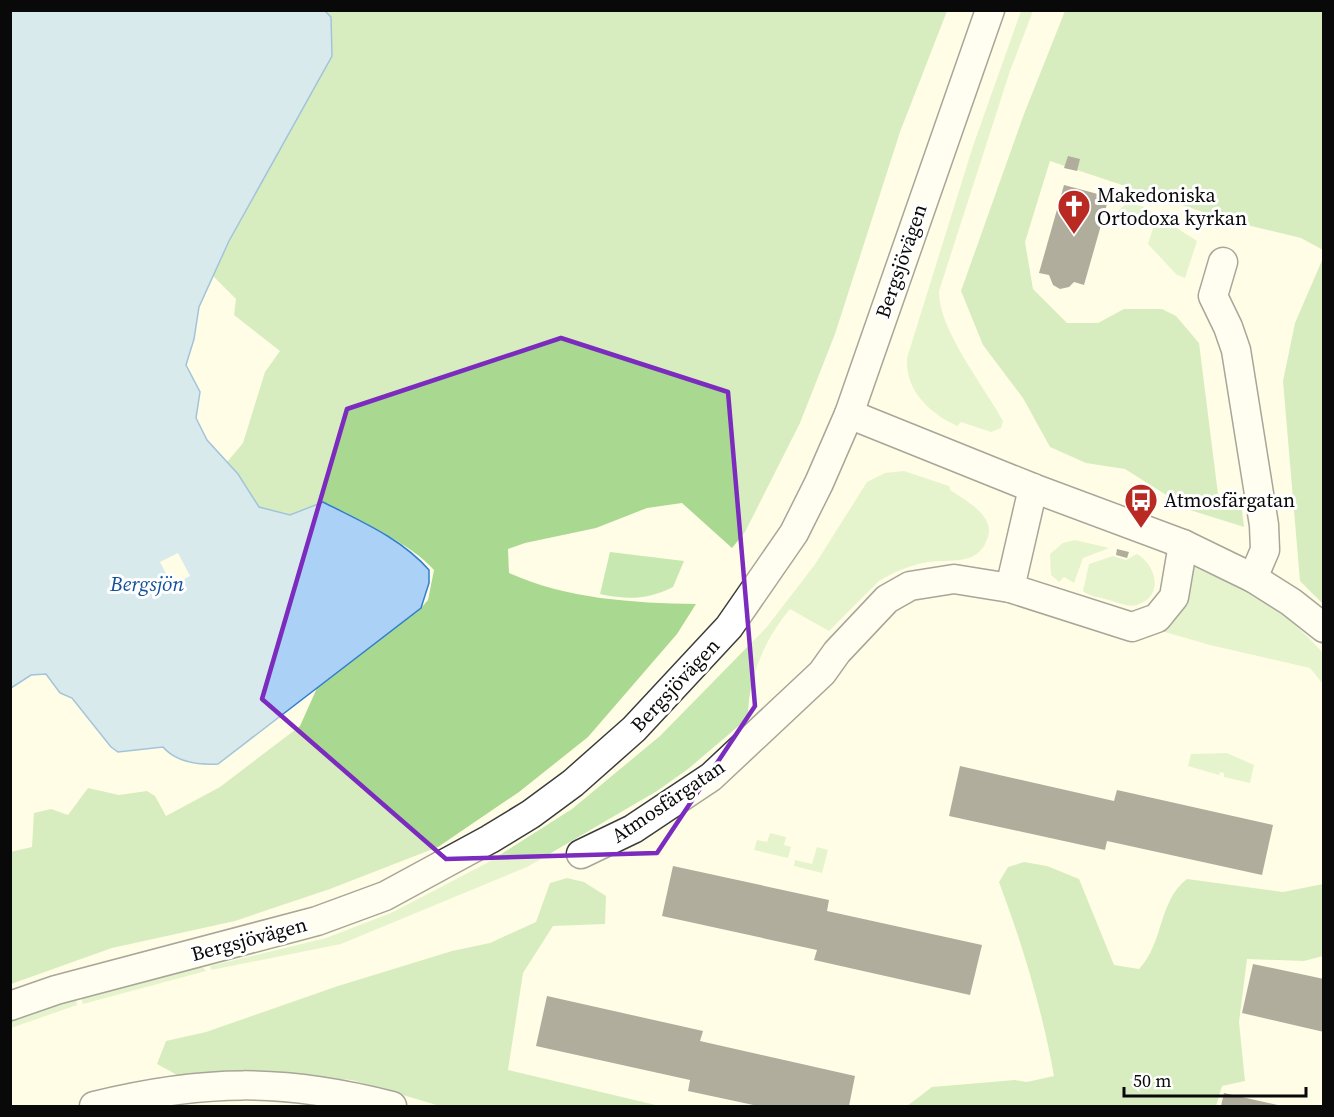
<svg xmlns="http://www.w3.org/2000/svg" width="1334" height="1117" viewBox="0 0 1334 1117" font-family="'Source Serif 4',serif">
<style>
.green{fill:#c7e8b1}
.forest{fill:#a9d990}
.water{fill:#abd2f6;stroke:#317ece;stroke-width:1.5}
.pier{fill:#fffde6}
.building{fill:#524c46}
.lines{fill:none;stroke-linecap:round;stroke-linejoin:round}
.minor-casing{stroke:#3c3c3c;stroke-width:31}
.minor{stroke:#fff;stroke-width:28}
.marked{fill:none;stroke:#7b2cbf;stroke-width:4.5;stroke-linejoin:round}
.labels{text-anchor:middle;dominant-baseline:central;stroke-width:6;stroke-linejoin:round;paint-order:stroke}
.poi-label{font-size:20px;fill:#090909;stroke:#fff;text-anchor:start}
.street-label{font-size:20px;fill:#090909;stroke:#fff}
.water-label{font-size:21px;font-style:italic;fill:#14519a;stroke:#fff}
</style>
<rect width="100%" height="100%" fill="#fffde6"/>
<g class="green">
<path d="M1021,11H1033L1010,71L939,291C938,329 984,386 1003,421L1001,428L991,432L961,422L957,426C930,413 905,391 907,358L973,146Z"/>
<path d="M1127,203L1142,206L1197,241L1185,278L1177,275L1148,244L1154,225L1136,217L1128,226L1114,221L1119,210Z"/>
<path d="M904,471L949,486L950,490C966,501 999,517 986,542C982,551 975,557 965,559C951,562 937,560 923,563C908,566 892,573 879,581L829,631L790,609C764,640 748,678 748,718L688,769L657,791L527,867L341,944L211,970L210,966L326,938L391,913L487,863L572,809L660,736L766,628L816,563L867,482L885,473Z"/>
<path d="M1075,540L1109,548L1083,558L1074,583L1064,577L1059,582L1051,575L1050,554L1063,543Z"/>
<path d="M610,552L684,561L673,587C647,600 627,600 600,594Z"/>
<path d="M1137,554C1156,565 1165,596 1137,605C1129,608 1114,601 1105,599C1098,597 1089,596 1083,591L1089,564L1113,556L1126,560Z"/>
<path d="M1193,567C1251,591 1280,606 1323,653V684L1310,668L1210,645L1158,630Z"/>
<path d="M1227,753L1254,765L1250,783L1224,777V773L1220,772L1219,775L1188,766L1191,754Z"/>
<path d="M770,833L786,837L784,845L791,847L788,858L754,850L757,840L767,842Z"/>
<path d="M817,847L828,850L822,873L794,866L795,860L812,864Z"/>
<path d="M202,967L206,971L83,1004L81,997Z"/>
<path d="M76,998L77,1005L11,1028V1020Z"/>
</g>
<g class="forest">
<path d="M325,11H947L900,132L835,334L800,423L745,532L732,548L682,503L647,508L596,528L525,543L508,549L509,573C567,599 632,603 696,604L677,634L588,737L519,792L438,847L330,889L235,921L112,948L11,984L10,852L32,847L34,813L51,809L68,815L88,788L119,795L147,791L155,796L166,816L220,787L300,726L317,688L421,608L428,600L434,570C408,541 357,520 323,502L290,515L259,507L227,462L243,443L265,372L280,351L234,315L236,299L213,276L229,241L332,56L331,17Z"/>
<path d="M1065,11H1323V250L1301,238L1230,221L1050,161L1025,242L1033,289L1067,323H1098L1124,309H1162L1176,316L1199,343L1218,494L1241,501L1244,527L1190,510L1125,469L1086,463L1050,447L1023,398L983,345L961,291L1024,114Z"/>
<path d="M1323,258V604L1300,581L1283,381L1295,323Z"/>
<path d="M1024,862L1047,866L1079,879L1114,965L1139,969C1164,943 1158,901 1187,879L1283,892L1323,884V956L1304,961L1247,959L1239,1022L1245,1081L1222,1086L1216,1106H907L932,1087L1015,1080L1027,1082L1054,1076C1042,1009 1023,946 999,882L1008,867Z"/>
<path d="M567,878L584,882L606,896L605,924L553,926L523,973L508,1070L660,1106H440L352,1080L266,1073L179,1076L157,1064L166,1041L206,1032L338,986L452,951L490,943L536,922L550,883Z"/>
</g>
<path class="water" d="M11,11H325L331,17L332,56L229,241L199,307L194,339L186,365L200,392L196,418L207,440L238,474L259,507L290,515L323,502C360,521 401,538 429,570V583L421,608L218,764C199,765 176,762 163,747L118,752L111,747L72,698L60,693L46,674L31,675L11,688Z"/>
<path class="pier" d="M178,553L190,576L172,585L160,562Z"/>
<g class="building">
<path d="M1068,156L1080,159L1077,171L1064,168Z"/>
<path d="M1064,185L1109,197L1084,285L1074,282L1069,287L1060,289L1053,285L1049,275L1039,273Z"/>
<path d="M1117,549L1129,552L1127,558L1116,555Z"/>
<path d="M960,766L1114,801L1117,790L1273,825L1262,875L1107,841L1105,850L949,816Z"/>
<path d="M673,866L829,900L827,911L982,945L970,995L814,960L817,950L662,916Z"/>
<path d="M1253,964L1324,979V1032L1242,1013Z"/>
<path d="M547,996L703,1031L700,1041L855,1076L849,1106H758L688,1091L690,1080L536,1046Z"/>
<path d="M1224,1093L1282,1106H1221Z"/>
</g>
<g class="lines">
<defs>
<g id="minor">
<path d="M1223,262L1213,296L1228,327L1236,350L1264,525L1265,550L1253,578"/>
<path d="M849,414L1033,488L1183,544L1253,578L1291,602L1324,628"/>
<path d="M1010,588L1033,488"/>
<path d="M581,854L633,829L711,777L822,673L837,652L887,599L910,586L954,579L1010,588L1132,627L1157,618L1174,597L1183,544"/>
<path d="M10,1006L56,990L317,921L385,896L490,839L531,814L573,783L634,729L729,627L794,533L819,483L849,414L990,10"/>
<path d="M94,1106C203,1079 283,1078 392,1106"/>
</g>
</defs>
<use href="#minor" class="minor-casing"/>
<use href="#minor" class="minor"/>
</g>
<path d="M0 0H1334V1117H0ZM561,338L728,392L755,706L657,853L446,859L262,699L347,409Z" fill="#fffde6" fill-opacity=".55" fill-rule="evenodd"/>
<path class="marked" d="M561,338L728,392L755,706L657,853L446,859L262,699L347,409Z"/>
<defs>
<symbol id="church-pin" viewBox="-11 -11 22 30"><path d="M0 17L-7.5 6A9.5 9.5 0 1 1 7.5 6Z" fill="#b92b22" stroke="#fff"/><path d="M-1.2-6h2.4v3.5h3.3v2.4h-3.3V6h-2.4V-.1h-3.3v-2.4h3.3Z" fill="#fff"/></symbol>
<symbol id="bus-pin" viewBox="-11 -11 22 30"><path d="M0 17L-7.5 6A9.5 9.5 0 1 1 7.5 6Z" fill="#b92b22" stroke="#fff"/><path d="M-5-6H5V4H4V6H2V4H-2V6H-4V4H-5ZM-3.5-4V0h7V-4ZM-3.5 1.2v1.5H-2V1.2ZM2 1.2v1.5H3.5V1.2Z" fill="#fff"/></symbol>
</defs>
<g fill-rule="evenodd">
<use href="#church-pin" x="1055" y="187" width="38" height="52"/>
<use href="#bus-pin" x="1122" y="481" width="38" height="52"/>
</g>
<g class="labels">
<g class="poi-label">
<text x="1097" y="195">Makedoniska<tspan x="1097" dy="23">Ortodoxa kyrkan</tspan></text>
<text x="1164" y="500">Atmosfärgatan</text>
</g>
<g class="street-label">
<text transform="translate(901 261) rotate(-71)">Bergsjövägen</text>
<text transform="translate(675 685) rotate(-47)">Bergsjövägen</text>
<text transform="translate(668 801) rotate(-34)">Atmosfärgatan</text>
<text transform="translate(249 939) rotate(-15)">Bergsjövägen</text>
</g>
<g class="water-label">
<text x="147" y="583">Bergsjön</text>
</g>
</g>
<rect width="1334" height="1117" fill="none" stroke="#090909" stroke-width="24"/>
<path d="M1124 1087v9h182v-9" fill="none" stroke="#090909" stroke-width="3"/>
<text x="1133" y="1087" font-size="18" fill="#090909" stroke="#ffffff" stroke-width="4.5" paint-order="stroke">50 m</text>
</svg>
